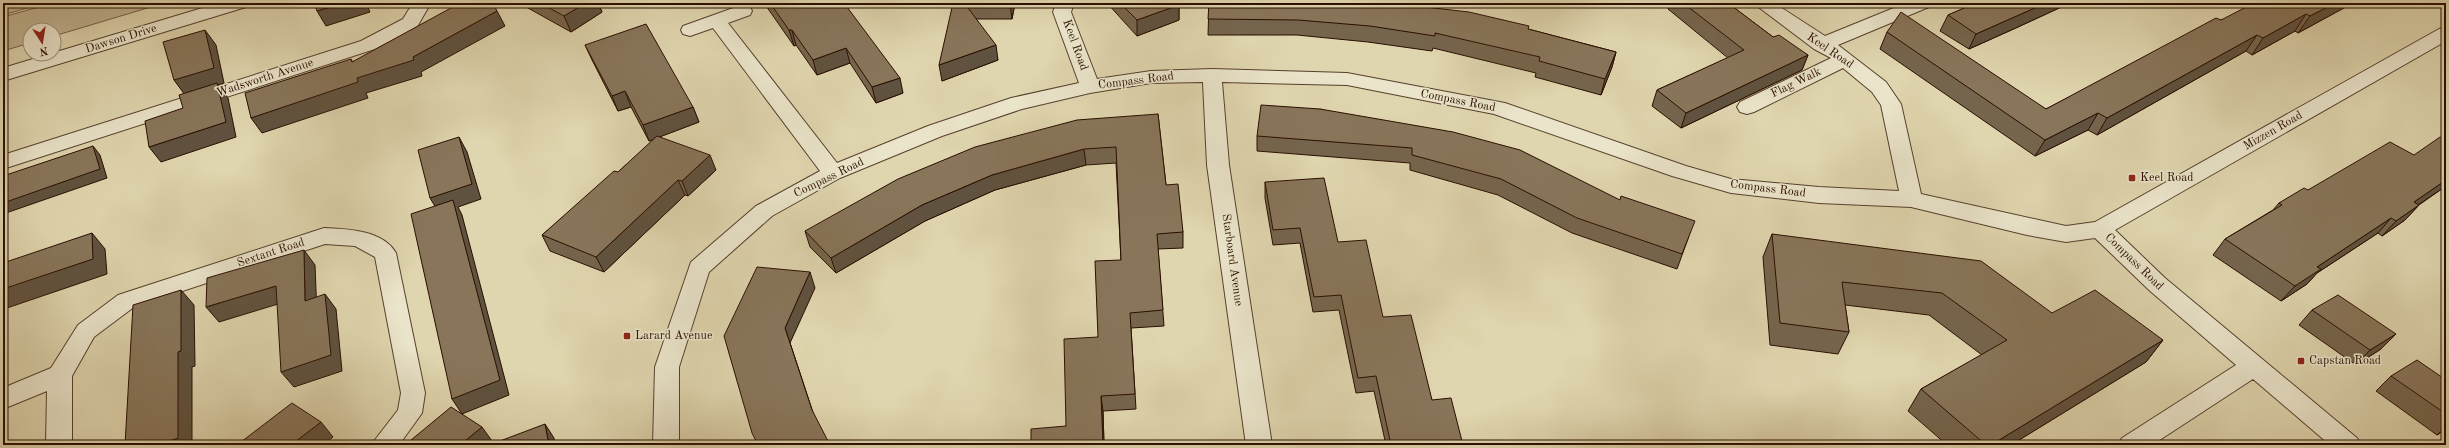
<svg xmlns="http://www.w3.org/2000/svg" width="2449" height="448" viewBox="0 0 2449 448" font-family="'Old Standard TT',serif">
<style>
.green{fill:#c0b390;stroke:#756048}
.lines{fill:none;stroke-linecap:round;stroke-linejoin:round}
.street-casing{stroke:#57402c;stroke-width:2}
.street{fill:#eae4ca;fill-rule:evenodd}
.wall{fill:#75654d;stroke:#2a0e00}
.shaded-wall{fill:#5f523f;stroke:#2a0e00}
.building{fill:#88755a;stroke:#2a0e00}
.poi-dot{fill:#8f2418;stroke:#eae4ca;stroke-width:1.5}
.labels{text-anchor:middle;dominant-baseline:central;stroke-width:3;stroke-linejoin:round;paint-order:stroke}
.street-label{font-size:12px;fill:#2a0e00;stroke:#eae4ca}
.poi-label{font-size:12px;fill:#2a0e00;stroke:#eae4ca;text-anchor:start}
</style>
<rect width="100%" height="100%" fill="#dfd5ae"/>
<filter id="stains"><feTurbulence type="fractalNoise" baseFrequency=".005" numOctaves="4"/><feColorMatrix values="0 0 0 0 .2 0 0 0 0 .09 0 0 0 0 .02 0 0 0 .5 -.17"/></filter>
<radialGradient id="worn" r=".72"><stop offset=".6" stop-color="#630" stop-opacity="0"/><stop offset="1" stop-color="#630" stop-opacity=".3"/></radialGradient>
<g class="green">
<path d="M3,3H45L3,15Z"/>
<path d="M53,3H164L54,36V30H30V43L3,51V17Z"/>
</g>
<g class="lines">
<defs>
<g id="street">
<path d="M219,3H248L246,7L3,81V68Z"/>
<path d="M410,3H428L429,6L417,27L375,49L3,169V155L361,41L403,19L411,6Z"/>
<path d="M1056,3H1074L1071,12L1097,79L1151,71L1212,69L1347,73L1505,103L1686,166L1731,179L1819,187L1899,191L1881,105L1872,92L1843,68L1754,112L1747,114L1740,112L1737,107L1740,102L1831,58L1814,49L1753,3H1774L1825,36L1906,3H1931L1929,7L1838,45L1886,82L1901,104L1921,194L2066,226L2095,222L2439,29L2446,27V41L2115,230L2165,278L2357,438L2361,445H2330L2253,379L2152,445H2118L2122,438L2236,365L2149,290L2095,238L2066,242L2027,235L1911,207L1819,203L1731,193L1672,176L1494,114L1347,85L1222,82L1229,165L1272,445H1246L1207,165L1203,82L1151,83L1090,93L1022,109L942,136L840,178L772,216L709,272L679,367V445H653L655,367L691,262L756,206L820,171L713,28L690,36L683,34L681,30L683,26L736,7H750L752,11L750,15L728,23L837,163L928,126L1011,98L1079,83L1053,12Z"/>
<path d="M324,228C347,229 383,230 396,253L425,393L422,413L399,445H371L398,410L401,393L375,257L355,246L325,244L134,307L94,337L72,376V445H46L47,391L3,409V388L51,368L78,325L118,295Z"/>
</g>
</defs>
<use href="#street" class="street-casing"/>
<use href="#street" class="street"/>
</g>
<g class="wall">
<path d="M519,3H598L602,12L571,32Z"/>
<path d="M764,3H844L903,93L876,103L850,63L817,75L796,45L794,46Z"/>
<path d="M953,3H1015L1012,19H976L998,60L942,81Z"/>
<path d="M1107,3H1177L1179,5V20L1137,36Z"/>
<path d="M1209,3L1528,29L1616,52L1612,67L1601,95L1535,77L1536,73L1433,48L1432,51L1368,42L1297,35H1208Z"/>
<path d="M1670,3H1728L1773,37L1808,55L1802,70L1681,128L1652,106L1657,90L1728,58L1668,9Z"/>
<path d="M1976,3H2070L2018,27L1969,49L1940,31L1948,15Z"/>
<path d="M2353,3L2298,33L2295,31L2252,55L2246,51L2097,135L2088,130L2035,156L1880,49L1887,32L2046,109L2221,20Z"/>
<path d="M585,45L693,107L699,122L659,137L716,170L688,196L685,195L604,272L550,251L542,235L618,172L655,139L649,141L631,107L618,111L592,60Z"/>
<path d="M1320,109L1689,236L1677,269L1572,233L1498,195L1410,170V163L1257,151V136Z"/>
<path d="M1158,114L1166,185L1183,232V248L1158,249L1164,326L1131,328L1136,409L1103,411L1104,445H1031L1066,426L1098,337L1121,260L1116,163L1086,165L995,190L925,221L836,273L810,247L805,231Z"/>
<path d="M1265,182L1338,242L1383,317L1432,400L1463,445H1386L1374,391L1356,393L1339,310L1313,312L1300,243L1273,245L1265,198Z"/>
<path d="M2446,186L2419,205L2405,220L2382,236L2378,233L2317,273L2307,284L2281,301L2213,255L2225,239L2273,210L2279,203L2308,190Z"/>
<path d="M1772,234L2052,313L2163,340L2146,362L2011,445H1947L1908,411L1921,389L1982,355L1929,315L1845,305L1849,332L1838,354L1770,345L1763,257Z"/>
<path d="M2312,310L2396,334L2381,349L2356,365L2299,325Z"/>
<path d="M2391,376L2446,380V429L2437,435L2376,391Z"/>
</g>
<g class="shaded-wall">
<path d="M343,3H366L370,12L326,26L317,11Z"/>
<path d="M586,3H598L602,12L571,32L564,16Z"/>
<path d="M1010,3H1015L1012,19L1010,4Z"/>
<path d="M2046,3H2070L2018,27L1969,49L1976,34Z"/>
<path d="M2335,3H2353L2298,33L2310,16Z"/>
<path d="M1179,5V20L1137,36V20Z"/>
<path d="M497,11L505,26L421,72L422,76L366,93L368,98L262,133L251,118L352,62L351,59L360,75L413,57Z"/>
<path d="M2306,14L2295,31L2252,55L2263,38Z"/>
<path d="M205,30L216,45L224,83L218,85L228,98L236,137L161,162L149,147L226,122L185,95L174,80Z"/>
<path d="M789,30H792L796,45L794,46Z"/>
<path d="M2257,35L2246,51L2097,135L2107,118Z"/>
<path d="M996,45L998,60L942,81L939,65Z"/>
<path d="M846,48L850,63L817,75L813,60Z"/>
<path d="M1616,52L1612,67L1601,95L1605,79Z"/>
<path d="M1808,55L1802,70L1681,128L1686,113Z"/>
<path d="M900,78L903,93L876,103L872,87Z"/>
<path d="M625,91L631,107L618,111L612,96Z"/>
<path d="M693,107L699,122L649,141L643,125Z"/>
<path d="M2098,113L2088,130L2035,156L2045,140Z"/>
<path d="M459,137L467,152L481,199L458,207L462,215L509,395L462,414L452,399L439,213L430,198Z"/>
<path d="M93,146L100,155L107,178L3,214V203Z"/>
<path d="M1084,149L1086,165L995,190L925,221L836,273L831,258L922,205L992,175Z"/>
<path d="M710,155L716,170L688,196L682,181Z"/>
<path d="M678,180L685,195L604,272L596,257Z"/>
<path d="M2446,180V186L2400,217L2414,202Z"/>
<path d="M2419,205L2405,220L2382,236L2396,221Z"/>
<path d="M2391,218L2378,233L2317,273L2307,284L2281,301L2295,286L2317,267Z"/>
<path d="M92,233L105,249L107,274L7,308L3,305V289Z"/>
<path d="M304,250L315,265L317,316L305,301Z"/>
<path d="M810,272L815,288L790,343L817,425L785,328Z"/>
<path d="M276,286L288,301L219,322L206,307Z"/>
<path d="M181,290L194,305L195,366L192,367V445H158L178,352Z"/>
<path d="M325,294L336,309L342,371L294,387L281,372Z"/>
<path d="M2396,334L2381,349L2356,365L2370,350Z"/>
<path d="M2163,340L2146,362L2011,445H1991Z"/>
<path d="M1101,396L1103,411L1104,445H1103Z"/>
<path d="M321,422L333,437L323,445H291Z"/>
<path d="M545,424L554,438L555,445H549Z"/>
<path d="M482,427L492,441L488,445H460Z"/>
<path d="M2446,427V429L2437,435Z"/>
</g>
<g class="building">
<path d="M314,3H343L317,11Z"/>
<path d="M460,3H493L497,11L413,57L414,60L357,78L358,82L251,118L245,93L351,59L352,62Z"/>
<path d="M540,3H586L564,16Z"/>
<path d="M770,3H844L900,78L872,87L846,48L813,60L792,30H789Z"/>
<path d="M953,3H1010V4H965L996,45L939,65Z"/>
<path d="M1120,3H1177L1179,5L1137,20Z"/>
<path d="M1209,3H1390L1469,12L1529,26L1528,29L1616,52L1605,79L1539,61L1540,57L1435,33V36L1370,26L1298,20L1208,19Z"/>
<path d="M1683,3H1728L1773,37L1779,35L1808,55L1686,113L1657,90L1744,50Z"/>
<path d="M1976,3H2046L1976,34L1948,15Z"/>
<path d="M2254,3H2335L2310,16L2306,14L2263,38L2257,35L2107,118L2098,113L2045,140L1887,32L1901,12L2046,109L2216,18L2221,20Z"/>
<path d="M646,24L693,107L643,125L625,91L612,96L585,45Z"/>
<path d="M205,30L214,68L174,80L163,42Z"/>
<path d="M217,83L226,122L149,147L145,121L183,108L179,95Z"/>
<path d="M1261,105L1320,109L1453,132L1520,150L1620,200L1621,196L1695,221L1682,254L1577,218L1501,179L1412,155V148L1257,136Z"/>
<path d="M1158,114L1166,185L1178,184L1183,232L1157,234L1163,310L1130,313L1135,394L1101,396L1103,445H1031V429L1066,426L1064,339L1098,337L1095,261L1121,260L1116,147L1084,149L992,175L922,205L831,258L805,231L898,179L975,147L1077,120Z"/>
<path d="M657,136L710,155L682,181L678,180L596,257L542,235L614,171L618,172Z"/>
<path d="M459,137L472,184L430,198L418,150Z"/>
<path d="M2440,137L2446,140V180L2414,202L2419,205L2396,221L2391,218L2317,267L2321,269L2295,286L2225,239L2282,205L2279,203L2304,188L2308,190L2390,142L2414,155Z"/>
<path d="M93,146L100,169L3,203V176Z"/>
<path d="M1324,178L1338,242L1366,240L1383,317L1411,315L1432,400L1451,398L1463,445H1391L1376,376L1358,378L1341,295L1314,297L1300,228L1273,230L1265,182Z"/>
<path d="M453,200L500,380L452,399L411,214Z"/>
<path d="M92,233L93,259L3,289V263Z"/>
<path d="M1772,234L1981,261L2052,313L2095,290L2163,340L1991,445H1986L1921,389L2007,340L1942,293L1842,282L1849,332L1780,323Z"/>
<path d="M304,250L305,301L325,294L331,355L281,372L276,286L206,307L207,278Z"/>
<path d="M757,267L810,272L785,328L812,410L830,445H758L752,433L724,336Z"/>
<path d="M181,290V351L178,352V438L158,445H125L133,305Z"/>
<path d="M2338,295L2396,334L2370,350L2312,310Z"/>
<path d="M2417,360L2446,380V414L2391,376Z"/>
<path d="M292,403L321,422L291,445H237Z"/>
<path d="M451,407L482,427L460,445H405Z"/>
<path d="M545,424L549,445H492V444Z"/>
</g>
<g class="poi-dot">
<rect x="2128" y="174" width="8" height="8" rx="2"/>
<rect x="623" y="332" width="8" height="8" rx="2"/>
<rect x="2297" y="357" width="8" height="8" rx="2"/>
</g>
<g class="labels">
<g class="street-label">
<text transform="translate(121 39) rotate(-17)">Dawson Drive</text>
<text transform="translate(1075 45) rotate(70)">Keel Road</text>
<text transform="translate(1830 51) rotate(34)">Keel Road</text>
<text transform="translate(265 78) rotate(-18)">Wadsworth Avenue</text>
<text transform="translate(1136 81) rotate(-7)">Compass Road</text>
<text transform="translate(1796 83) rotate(-26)">Flag Walk</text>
<text transform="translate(1458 101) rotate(11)">Compass Road</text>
<text transform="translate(2273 131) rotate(-30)">Mizzen Road</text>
<text transform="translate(829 178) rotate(-26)">Compass Road</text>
<text transform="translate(1768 189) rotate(7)">Compass Road</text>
<text transform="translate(271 253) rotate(-18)">Sextant Road</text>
<text transform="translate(1232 260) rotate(82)">Starboard Avenue</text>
<text transform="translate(2134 262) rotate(44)">Compass Road</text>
</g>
<g class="poi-label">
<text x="2140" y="178">Keel Road</text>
<text x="635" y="336">Larard Avenue</text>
<text x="2309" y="361">Capstan Road</text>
</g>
</g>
<rect width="2449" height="448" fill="none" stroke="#dfd5ae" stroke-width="16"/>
<rect x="4" y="4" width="2441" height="440" fill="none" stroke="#2a0e00" stroke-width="2"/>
<rect x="8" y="8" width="2433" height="432" fill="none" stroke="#2a0e00"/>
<g transform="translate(42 42) rotate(168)"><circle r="19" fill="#eae4ca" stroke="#9d8e79"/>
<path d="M0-3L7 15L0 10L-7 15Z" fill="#8f2418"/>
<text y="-6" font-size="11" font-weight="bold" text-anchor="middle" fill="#2a0e00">N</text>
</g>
<rect width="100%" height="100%" filter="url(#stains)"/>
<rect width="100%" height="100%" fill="url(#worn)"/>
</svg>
